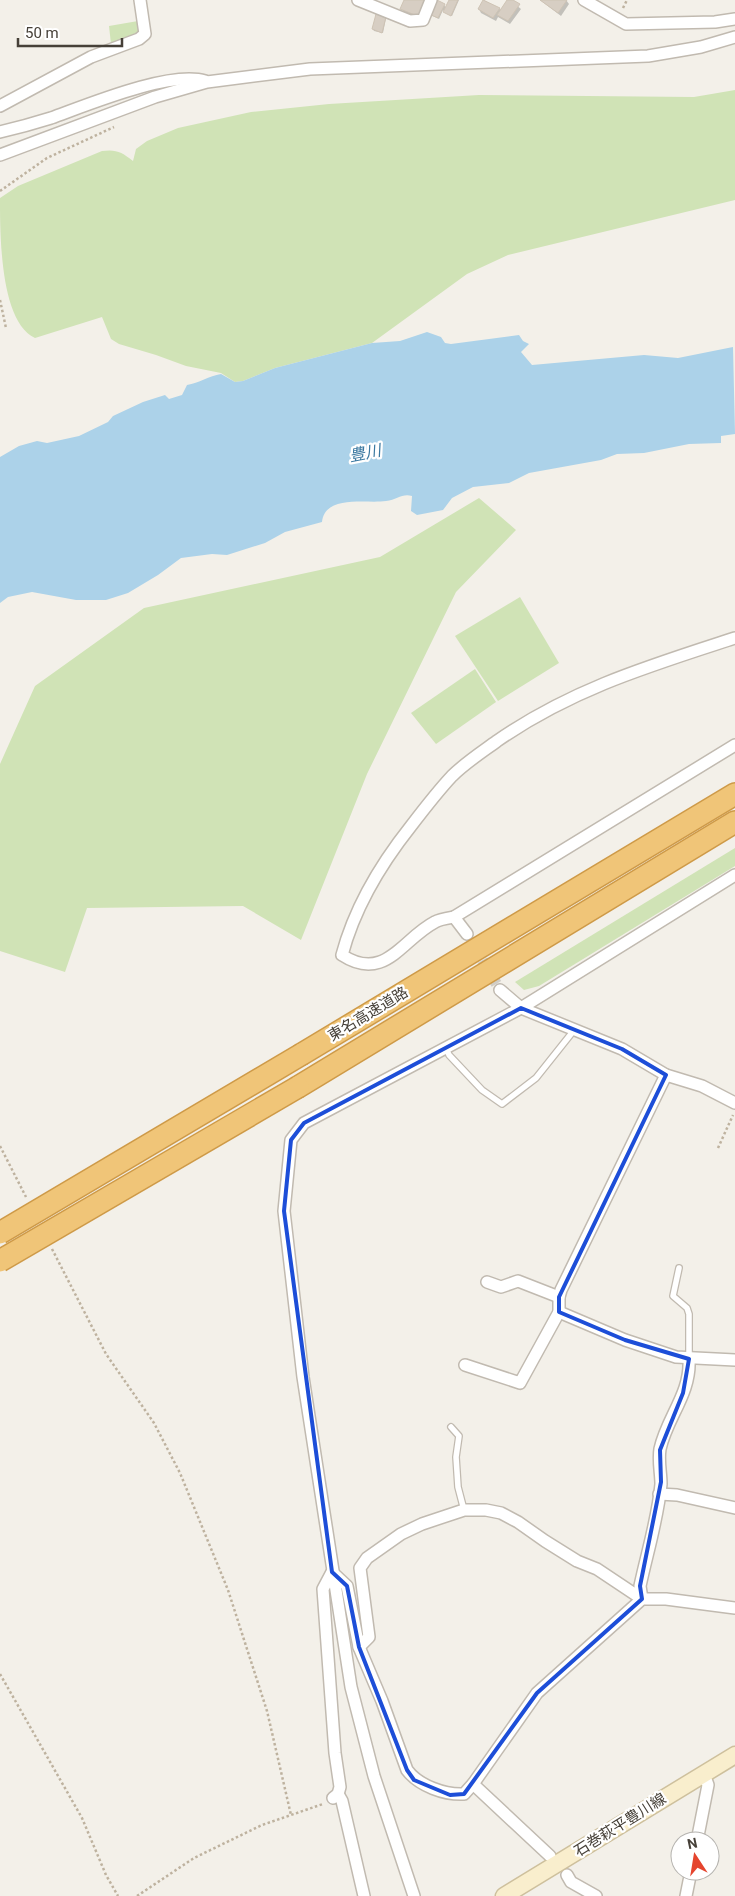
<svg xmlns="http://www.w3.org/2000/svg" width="735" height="1896" viewBox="0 0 735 1896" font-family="Roboto,'Noto Sans JP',sans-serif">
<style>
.green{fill:#d0e3b6}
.water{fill:#acd2e9}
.shadow{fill:#0003}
.building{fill:#d7cec3;stroke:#cec3b4}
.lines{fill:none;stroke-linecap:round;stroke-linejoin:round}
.street-tunnel{stroke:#d0cdc6;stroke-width:11;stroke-dasharray:11 5.5;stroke-linecap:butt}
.lane-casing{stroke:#c1bab0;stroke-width:8}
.street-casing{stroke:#c1bab0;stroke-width:14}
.secondary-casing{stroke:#cec09d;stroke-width:19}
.highway-casing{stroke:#ce9a48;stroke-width:24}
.path{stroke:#beb29f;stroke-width:2.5;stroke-dasharray:2.5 2.5;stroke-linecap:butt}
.lane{stroke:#fff;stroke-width:5.5}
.street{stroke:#fff;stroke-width:11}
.secondary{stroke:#f9eecd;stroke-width:16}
.highway{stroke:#f0c578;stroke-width:21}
.highway-bridge-casing{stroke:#ce9a48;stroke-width:24;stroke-linecap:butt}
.highway-bridge{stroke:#f0c578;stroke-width:21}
.marked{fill:none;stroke:#1d4ed8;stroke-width:4;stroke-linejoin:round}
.labels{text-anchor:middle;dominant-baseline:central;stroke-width:4.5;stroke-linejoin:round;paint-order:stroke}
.street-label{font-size:15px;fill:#464038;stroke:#fff}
.water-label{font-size:16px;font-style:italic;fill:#3a78a0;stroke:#fff}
</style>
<rect width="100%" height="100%" fill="#f3f0e9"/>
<g class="green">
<path d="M138,21L140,33L111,44L109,26Z"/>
<path d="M735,90V200L508,255L467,274L372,343L275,368L243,381L235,382L221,373L186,366L156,355L119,344L111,339L102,317L35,338C0,322 0,235 0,198L18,186L102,151C116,149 122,152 133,161L136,149L147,141L178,128L251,112L329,104L479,95L694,97Z"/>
<path d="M479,498L516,530L456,592L367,774L301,940L243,906L87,908L65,972L0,951V764L35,686L144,608L380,557Z"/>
<path d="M520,597L559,663L498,701L455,636Z"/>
<path d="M475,669L496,702L436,744L411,713Z"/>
<path d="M735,848V866L539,986L524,990L515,982Z"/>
</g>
<path class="water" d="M427,332L441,337L445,343L451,344L519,335L523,341L529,344L521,352L532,365L644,355L678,358L733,347L735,434L721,436V443L689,444L644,453L617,454L601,460L529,473L509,483L473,487L452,498L443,510L417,515L411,511L412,496C402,493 397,500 386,501C367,504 325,494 322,522L285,532L265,543L227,555L212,554L181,558L158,575L128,593L106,600H76L32,592L8,597L0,603V457L19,446L37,441L47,443L79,436L108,422L113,416L143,402L165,395L169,399L182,395L187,385C199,383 209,376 221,374L235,382L243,381L275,368L372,343L400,341Z"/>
<g class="shadow">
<path d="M406,0L422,21L404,13L402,9Z"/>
<path d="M450,0H459L452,16L443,10L439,19L433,16L444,5L446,8Z"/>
<path d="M484,0L501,10L510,0L521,9L510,24L498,17L496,21L481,13L479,9Z"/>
<path d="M540,0H566L569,4L561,16Z"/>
<path d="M386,18L383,33L374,31L373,29Z"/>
</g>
<g class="building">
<path d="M404,0H427L420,17L400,9Z"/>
<path d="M437,0L445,4L438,18L431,15Z"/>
<path d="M449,0H458L451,16L443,12Z"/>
<path d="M483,0L500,8L493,18L478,9Z"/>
<path d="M507,0H513L520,4L508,21L497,15Z"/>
<path d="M540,0H567L558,13Z"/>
<path d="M376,14L386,17L382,33L372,29Z"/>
</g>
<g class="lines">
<path class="street-tunnel" d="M474,946L500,990"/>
<defs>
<g id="lane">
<path d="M446,1048L449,1055L482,1090L502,1104L536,1078L575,1029"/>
<path d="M679,1268L673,1296L687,1308L689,1314V1359"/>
<path d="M451,1427L459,1436L456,1457L458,1487L464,1510"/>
</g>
<g id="street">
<path d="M358,0L410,21L423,20L431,0"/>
<path d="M584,0L626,24L715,22L735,19"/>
<path d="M0,106L91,57L139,39L145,34L140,0"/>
<path d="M0,132C17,128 35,123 51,118C87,105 171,70 205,81"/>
<path d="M0,155L155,97L207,82L310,69L648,56L701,47L735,37"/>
<path d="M735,638C649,666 572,689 497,741C482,752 465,763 452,776C437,792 424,809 411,826C380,865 355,906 342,955C385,983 402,939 435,922C440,919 448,918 454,917L735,745"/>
<path d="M454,917L467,934"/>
<path d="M500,990L521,1008L622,1049L666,1075L702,1086L735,1103"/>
<path d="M487,1282L501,1287L518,1281L559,1297"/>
<path d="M559,1312L625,1340L676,1357L735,1360"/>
<path d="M465,1365L520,1383L559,1312V1297L561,1290L666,1075"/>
<path d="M659,1494L677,1495L735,1508"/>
<path d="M359,1647L369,1637L360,1568L367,1558L401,1534L422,1524L464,1510H486L501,1513L518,1522L545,1541L577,1561L597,1569L642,1599L640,1586C647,1553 658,1518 661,1484C661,1473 658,1461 660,1449C667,1417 691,1394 689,1359"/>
<path d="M473,1784L550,1856"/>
<path d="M338,1794L342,1801L364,1896"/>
<path d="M333,1798L338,1794L340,1787L335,1753L323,1589L332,1572L347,1586L359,1647L382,1701L407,1770C419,1786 445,1795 464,1794L473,1784L537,1693L642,1599H666L735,1608"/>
<path d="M697,1841L708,1785L704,1774"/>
<path d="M567,1875L571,1882L596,1896"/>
<path d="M414,1896L374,1776L351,1687L303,1377L284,1211L291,1140L304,1123L521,1008L735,875"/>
<path d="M686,1896L691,1871"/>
</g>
<path id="secondary" d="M504,1896L735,1755"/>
<g id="highway">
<path d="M302,1054L735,794"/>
<path d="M298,1087L735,822"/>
</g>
</defs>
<use href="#lane" class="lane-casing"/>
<use href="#street" class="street-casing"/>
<use href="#secondary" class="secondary-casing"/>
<use href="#highway" class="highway-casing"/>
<g class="path">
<path d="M623,8L627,0"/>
<path d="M0,191L47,158L114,127"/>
<path d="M0,300L6,328"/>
<path d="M0,1146L26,1197"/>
<path d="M718,1148L733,1115"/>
<path d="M52,1249L106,1354L154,1423L180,1473L228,1590L267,1711L291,1815"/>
<path d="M0,1674L82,1818L106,1875L118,1896"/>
<path d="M137,1896L194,1858L262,1825L323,1804"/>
</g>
<use href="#lane" class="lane"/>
<use href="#street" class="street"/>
<use href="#secondary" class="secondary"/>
<use href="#highway" class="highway"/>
<defs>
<g id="highway-bridge">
<path d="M0,1233L302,1054"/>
<path d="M0,1261L298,1087"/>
</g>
</defs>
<use href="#highway-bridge" class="highway-bridge-casing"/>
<use href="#highway-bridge" class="highway-bridge"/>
</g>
<path class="marked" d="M521,1008L622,1049L666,1075L559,1297V1312L625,1340L689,1359L683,1393L660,1450L661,1482L640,1586L642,1599L537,1693L464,1794L450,1795L414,1780L407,1770L359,1647L347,1586L332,1572L284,1211L291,1140L304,1123Z"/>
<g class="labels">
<g class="street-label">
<text transform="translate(368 1014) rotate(-31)">東名高速道路</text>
<text transform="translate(620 1825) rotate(-32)">石巻萩平豊川線</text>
</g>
<g class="water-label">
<text transform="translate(365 453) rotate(-11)">豊川</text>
</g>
</g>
<g transform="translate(695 1856) rotate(348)"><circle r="24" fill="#ffffff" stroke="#b5b3af"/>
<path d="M0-4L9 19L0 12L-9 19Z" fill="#e5452e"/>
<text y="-8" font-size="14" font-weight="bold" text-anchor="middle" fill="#464038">N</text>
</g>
<path d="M18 38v8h104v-8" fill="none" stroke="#464038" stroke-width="2.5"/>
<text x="25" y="38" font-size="15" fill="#464038" stroke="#ffffff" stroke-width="4" paint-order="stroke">50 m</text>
</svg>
